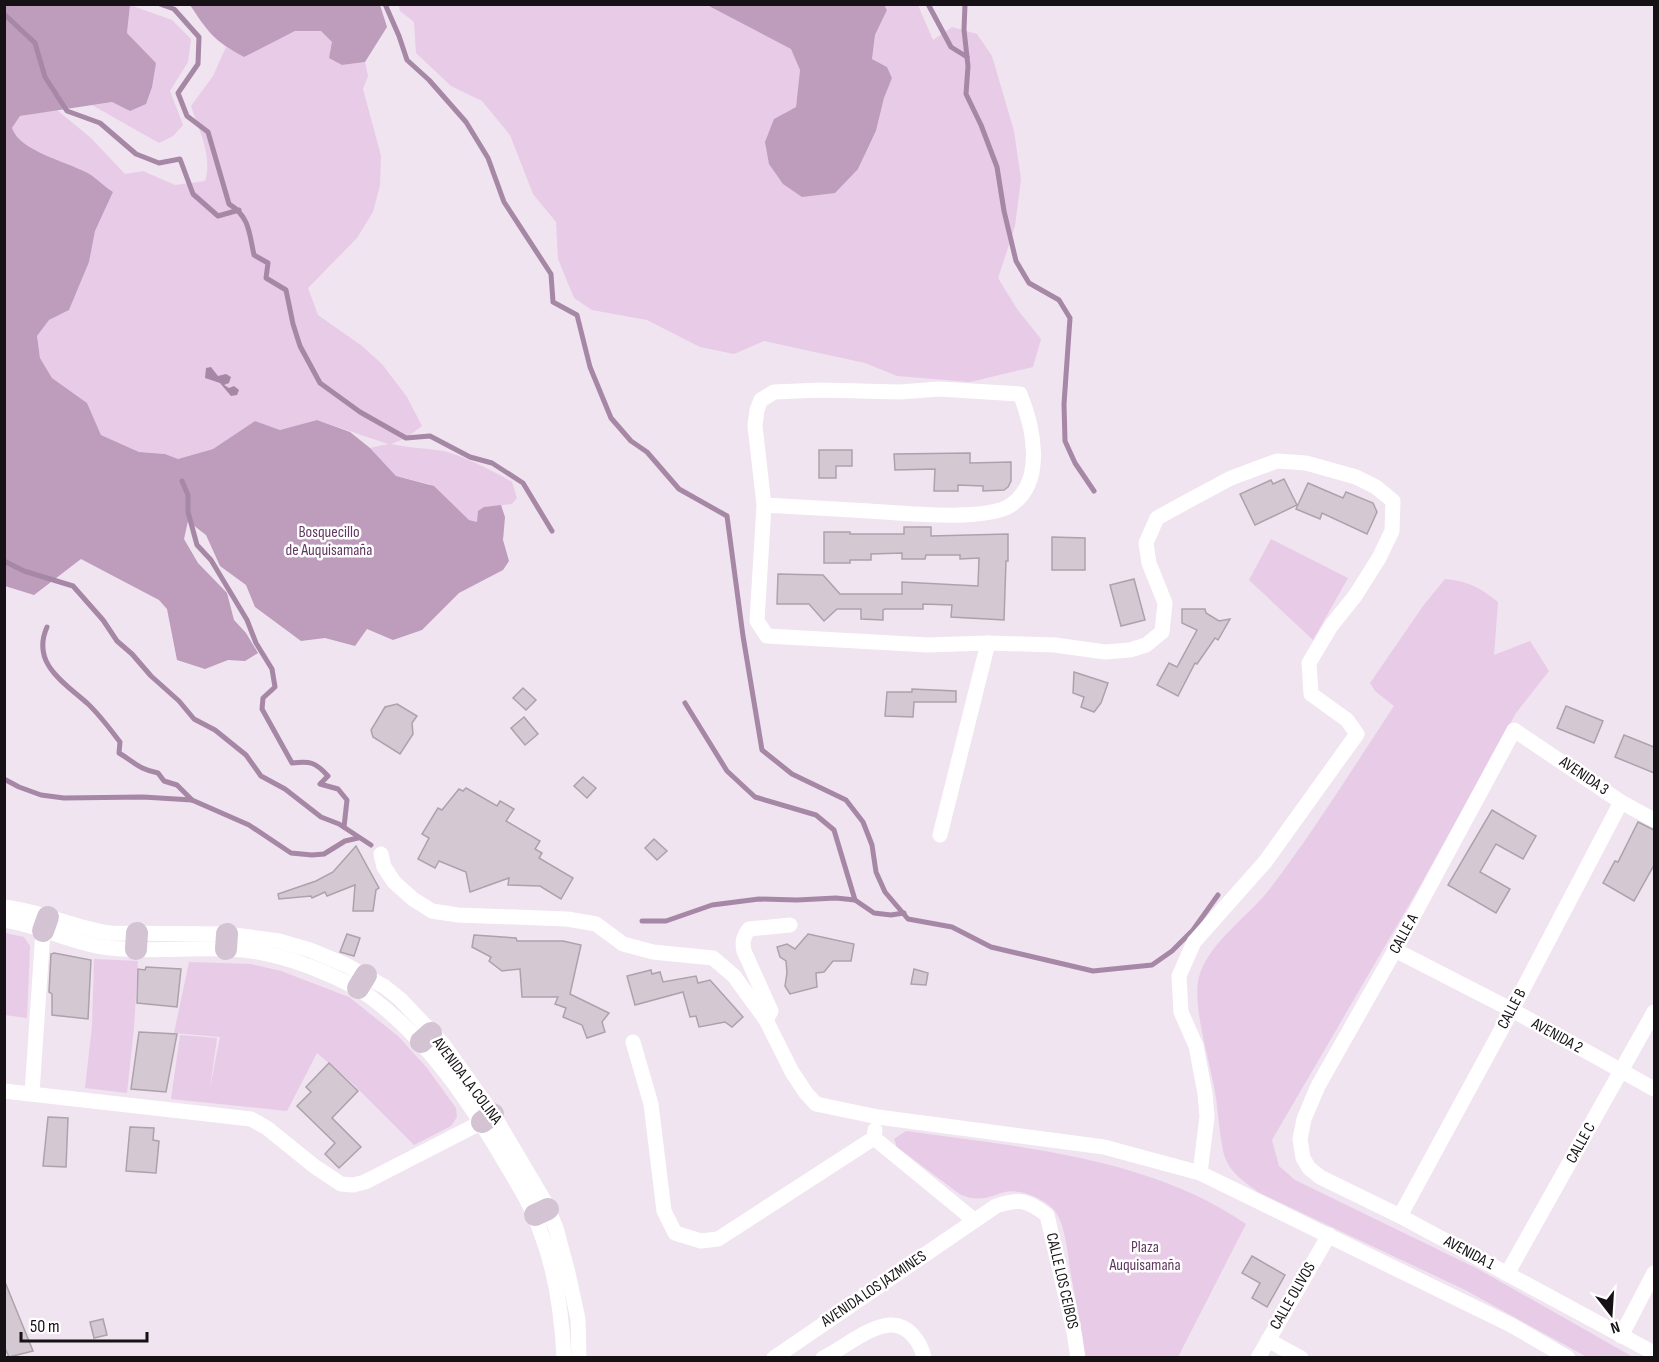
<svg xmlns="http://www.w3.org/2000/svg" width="1659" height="1362" viewBox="0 0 1659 1362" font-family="'Sofia Sans Condensed',sans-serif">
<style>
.green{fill:#e8cbe7}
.forest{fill:#bd9cbc}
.water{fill:#a687a5}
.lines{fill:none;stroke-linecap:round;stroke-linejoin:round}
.stream{stroke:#a687a5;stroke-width:5}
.building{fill:#d4c9d3;stroke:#aca2ac;stroke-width:1.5}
.street{stroke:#fff;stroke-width:15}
.secondary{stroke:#d3c3d3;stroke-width:22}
.labels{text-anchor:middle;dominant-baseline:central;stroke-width:5;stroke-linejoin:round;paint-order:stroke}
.park-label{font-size:16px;fill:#623761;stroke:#fff}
.street-label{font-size:16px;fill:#151115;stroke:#fff}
</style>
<rect width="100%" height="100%" fill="#efe4ef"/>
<g class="green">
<path d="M130,5L172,20L191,39L188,62L170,91L183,125L173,136L159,143L92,105L112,102L130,111L156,63L127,33Z"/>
<path d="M399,5H707L791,48L800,70L796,107L774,119L858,169L876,132L884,98L892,78L887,67L872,59L875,35L887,10L884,5H918L933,40L952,27L977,34L992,56L1014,131L1021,179L1015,226L998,278L1017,309L1041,339L1033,367L970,382L897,376L865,363L764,341L734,354L700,347L647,320L592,310L574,298L558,259L556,222L533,194L510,135L482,101L451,86L416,53L414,22L400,11Z"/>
<path d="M295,31H321L332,42L342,65L365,62L368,76L363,89L381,156L380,185L373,212L357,238L308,288L318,315L362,346L382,364L407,397L422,426L406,438L391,444C408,448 426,448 443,451C461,455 496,472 512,482L517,498L512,504L484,507L477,522L469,520L429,484L396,476L370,448L388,444L317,420L280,430L255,421L213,449L178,459L165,454L139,452L101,435L87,403L52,378L40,358L37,336L49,320L69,310L89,262L95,231L113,192C105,187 98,180 90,175C70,162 20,152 12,128L20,116L57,110L91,138L125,174L143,171L175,185L205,181C213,157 199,130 191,106L213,76L226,47L244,57Z"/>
<path d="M1271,539L1348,578L1313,640L1249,580Z"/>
<path d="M1445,579C1469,581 1480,588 1498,602L1494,655L1530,641L1549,671L1516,713L1420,886L1272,1140L1279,1166L1295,1180L1478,1269L1633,1357H1587L1465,1290L1258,1192C1246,1183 1232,1174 1226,1160C1221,1150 1218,1111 1216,1098C1212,1067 1191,1005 1199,977C1209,941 1251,915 1272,886C1316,828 1354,766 1394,706L1375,691L1370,683L1423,606Z"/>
<path d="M5,933L24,937L30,946L27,1018L5,1015Z"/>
<path d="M94,959L138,961L134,1028L127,1093L85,1088L92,1026Z"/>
<path d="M189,962L251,964L281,971L349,997L398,1036L427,1068L456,1108L457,1117L451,1126L414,1145L352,1083L317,1053L287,1111L171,1099L180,1035L217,1038L210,1088L220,1037L174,1033Z"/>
<path d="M906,1131C1019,1147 1149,1157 1246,1224L1178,1357H1085C1082,1330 1076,1302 1071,1275C1068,1257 1066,1231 1058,1216C1052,1203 1032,1194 1019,1192C998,1187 989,1206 961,1195L897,1147L894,1139Z"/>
</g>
<g class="forest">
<path d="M4,5H130L127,33L156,63L152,87L146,104L130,111L112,102L20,116L12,128C20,152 70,162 91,175C98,180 105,187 113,192L95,231L89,262L69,310L49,320L37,336L40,358L52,378L87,403L101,435L139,452L165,454L178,459L213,449L255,421L280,430L317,420L350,432L370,448L396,476L434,486L469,520L477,522L478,511L484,507L501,505L505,517L503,540L509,561L503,570L459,593L422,630L393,640L367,629L355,646L325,638L301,641L255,607L246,585L220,566L206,535L188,521L184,539L198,563L227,593L234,620L246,633L258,653L245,661L228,660L205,669L177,660L167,609L159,600L81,559L34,595L5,586Z"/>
<path d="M190,5H380L387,27L365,62L342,65L329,58L332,42L321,31H295L244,57C214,41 208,32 190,5Z"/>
<path d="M707,5H884L887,10L875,35L872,59L887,67L892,78L884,98L876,131L858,169L835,193L802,197L783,184L769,164L765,142L774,119L796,107L800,70L791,49Z"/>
</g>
<path class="water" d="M211,367L218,376L226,374L231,377L229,383L224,385L229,388L234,386L239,390L237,395L231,396L220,383L205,378L206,368Z"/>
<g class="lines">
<g class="stream">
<path d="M160,4L174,9L199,37L198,64L178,93L187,116L208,132L229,204C250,217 249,233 254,255L268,263L266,278L286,290L293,324L300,346L320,383L360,412L406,438L430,436L470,457L492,463L523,483L552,531"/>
<path d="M385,4L399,36L407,60L429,80L466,122L488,158L504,202L551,274L553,302L577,315L590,367L611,418L631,441L647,452L679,489L727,516L743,636L762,750L792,774L846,800L863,822L872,845L876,872L885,892L908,919L952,927L991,947L1093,971L1152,965L1172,951L1193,930L1218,895"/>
<path d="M928,4L951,47L967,57"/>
<path d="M965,4L964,30L968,66L966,94L981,125L997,167L1004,211L1016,261L1029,283L1059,300L1070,318L1064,404L1065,441L1075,463L1094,491"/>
<path d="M4,14L35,43L45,77L67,111L100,123L136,154L159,163L180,159L193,194L218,216L239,210"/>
<path d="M182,481L188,495V512L197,545L211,560L247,620L256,643L272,669L275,687L263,698L262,709L292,763C311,761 315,762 328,776L320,784L338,789L347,800L344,827"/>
<path d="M4,561L24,571L73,586L103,620L117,641L132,654L151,676L179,701L194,719L215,730L246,755L261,776L285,789L321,817L339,824L371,845"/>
<path d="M47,627C31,663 63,682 87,703C99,714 110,729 120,742L119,753C136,763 138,769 158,773L164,781L177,785L192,800"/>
<path d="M685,703L727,771L755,797L816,815L834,830L855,900"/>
<path d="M4,779L19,787L41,795L64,798L143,797L192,800L249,825L291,853L312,855L324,854L345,841L358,838"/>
<path d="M642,921H666L712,905L759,899L797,900L836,898L855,900L874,913L891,915L904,913"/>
</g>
</g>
<g class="building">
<path d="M819,450H852V466H836V478H819Z"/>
<path d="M970,453V463L1011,462V481L1008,487L1004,490L983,491V486L958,485V491H934L935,469L895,470L894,454Z"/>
<path d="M1284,479L1297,505L1255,525L1240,494L1271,480L1273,484Z"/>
<path d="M1308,483L1343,498L1346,492L1373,503L1377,512L1367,534L1322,513L1320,519L1296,509Z"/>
<path d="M904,527H931V536L1008,534V561H1006L1004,620L951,617L952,605L923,604V609H885L883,610V620L861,619V609H837L824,621L809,604H777L778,574L823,575L840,594H902V582L978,586L979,558L960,559V555H926L925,559H902V553L871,554V560H850V563H824V532H850V534H904Z"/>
<path d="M1052,537L1085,538V570H1052Z"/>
<path d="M1134,579L1145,620L1121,626L1110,585Z"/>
<path d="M1182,609H1205L1206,613L1219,621L1230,619L1218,640L1215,638L1197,664L1195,663L1178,696L1157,685L1169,663L1177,667L1197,630L1182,623Z"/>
<path d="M1074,672L1108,683L1101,703L1094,712L1081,707L1084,697L1073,693Z"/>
<path d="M523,688L536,700L526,710L513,698Z"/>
<path d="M912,689L956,691V702H914L913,717L885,716L887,692H912Z"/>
<path d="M397,704L417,716L412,723L413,734L400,754L373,737L371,730L385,707Z"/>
<path d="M1566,706L1603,721L1594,743L1557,728Z"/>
<path d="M524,717L538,734L525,745L511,728Z"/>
<path d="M1624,735L1654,747V773L1615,757Z"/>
<path d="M583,777L596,788L587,798L574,786Z"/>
<path d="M466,788L497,806L500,801L514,809L506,821L540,841L535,849L542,853L539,858L573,878L561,899L540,886L508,885L509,878L470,892L466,872L439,861L435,868L418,859L429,838L422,834L438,808L442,810L459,789L463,791Z"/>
<path d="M1492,810L1536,836L1523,859L1496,844L1480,872L1510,889L1496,913L1448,885Z"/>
<path d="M1638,822L1654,830V865L1634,901L1603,883L1615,861L1618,862Z"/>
<path d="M654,839L667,851L657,860L645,848Z"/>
<path d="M356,846L379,888L376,890L373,911H353L355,885L327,896L325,892L312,898L311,896L279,899L278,894L316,881L333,872Z"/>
<path d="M347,934L360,938L354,956L340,952Z"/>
<path d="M808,934L854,944L851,961H833L824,972L816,973L817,987L790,994L785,986L787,973L786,961L780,957L777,947L787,944L795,949Z"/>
<path d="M474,935L516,938L517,941H563L581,945L570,994L609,1013L602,1022L605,1032L587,1038L582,1025L563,1017L566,1008L555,1004L558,997H522L520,969L502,971L489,961L491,957L472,947Z"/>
<path d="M54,953L91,960L88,1019L52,1015V994L49,992L51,954Z"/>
<path d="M146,967L181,969L177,1007L137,1003L138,969L145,970Z"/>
<path d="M914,969L928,973L926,985L911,984Z"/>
<path d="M651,970L652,974L660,972L663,982L696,976L698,983L710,980L743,1017L732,1027L725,1022L699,1027L696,1016L690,1017L683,992L635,1005L627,976Z"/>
<path d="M139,1032L177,1034L166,1092L131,1089Z"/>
<path d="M329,1063L358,1091L332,1118L361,1147L339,1168L325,1154L335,1143L297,1106L311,1092L306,1087Z"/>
<path d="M48,1117L68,1118L66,1167L43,1166Z"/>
<path d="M130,1127L154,1128L153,1140L159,1141L156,1173L126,1171Z"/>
<path d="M1252,1256L1285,1275L1267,1307L1252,1298L1260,1283L1242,1273Z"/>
<path d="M5,1282L33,1351L9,1357L4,1346Z"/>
<path d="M103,1319L107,1335L94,1338L90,1322Z"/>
</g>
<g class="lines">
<g class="street">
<path d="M764,505C799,507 835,509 870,511C902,513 986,522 1011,505C1046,481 1033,426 1020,394L939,389L900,392L821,390L774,392L761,400L757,410L755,426L764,505L757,621L767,636L928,645L988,643L1055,645L1105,652L1130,650L1146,645L1162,632L1165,603L1149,563L1146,543L1157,518L1188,501L1231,478L1277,461L1306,463L1356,477L1376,487L1393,501L1392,531L1379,558L1355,596L1331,626L1309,663L1311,694L1347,720L1357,734L1265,862L1194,942L1179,976L1181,1012L1196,1046L1205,1093L1207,1117L1200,1173"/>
<path d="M1654,820L1621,802L1514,730L1395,950L1318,1086L1304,1119L1300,1139L1303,1158L1309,1168L1320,1177L1400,1216L1654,1353"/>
<path d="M940,835L988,643"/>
<path d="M381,854L384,867L394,882L413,899L432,911L458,915L567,919L596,924L623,944L653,952L713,958L734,976L766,1020L792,1072L806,1093L816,1104L878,1117L1104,1147L1200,1173L1511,1325L1568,1358"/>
<path d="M4,907C41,911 74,928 110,933L227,934L279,941L310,950L346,965L385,987L400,999L443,1044L493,1114L545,1202L556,1228L568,1273L578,1319L579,1358"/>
<path d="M4,920C40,925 73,944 110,948C147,952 186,948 224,949C252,949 281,956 308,966C328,974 351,983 369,996C428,1039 470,1102 506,1164C519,1186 533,1208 541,1233C556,1272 562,1316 564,1358"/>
<path d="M1395,950L1512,1010L1654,1089"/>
<path d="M766,1020L771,1011L744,951C742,942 743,937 749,929L790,925"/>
<path d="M633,1042L651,1104L664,1211L675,1233L701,1241L718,1239L874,1138"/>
<path d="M4,1091L251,1119L267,1128L314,1166L341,1184L353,1185L365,1182L482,1122"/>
<path d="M32,1093L43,931"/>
<path d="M875,1130L874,1138L974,1220"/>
<path d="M1400,1216L1512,1010L1621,802"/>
<path d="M1507,1274L1654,1012"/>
<path d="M1621,1336L1654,1273"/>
<path d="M1268,1340L1301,1358"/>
<path d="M774,1358L996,1206C1020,1198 1027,1200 1047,1215L1074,1332L1078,1358"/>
<path d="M823,1358C842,1349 869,1326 890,1325C908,1324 921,1342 924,1358"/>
<path d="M1258,1358L1329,1235"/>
</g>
<g class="secondary">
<path d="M43,931L48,917"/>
<path d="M136,949L137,933"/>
<path d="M226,949L227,934"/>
<path d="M358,988L366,975"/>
<path d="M421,1042L431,1033"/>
<path d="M482,1122L493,1114"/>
<path d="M535,1215L548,1209"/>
</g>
</g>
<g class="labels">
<g class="park-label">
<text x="329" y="532">Bosquecillo<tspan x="329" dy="18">de Auquisamaña</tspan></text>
<text x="1145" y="1247">Plaza<tspan x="1145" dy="18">Auquisamaña</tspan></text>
</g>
<g class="street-label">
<text transform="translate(1584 776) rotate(34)">AVENIDA 3</text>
<text transform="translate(1404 934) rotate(-61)">CALLE A</text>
<text transform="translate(1512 1009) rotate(-62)">CALLE B</text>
<text transform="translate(1557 1036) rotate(29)">AVENIDA 2</text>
<text transform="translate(467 1081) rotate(53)">AVENIDA LA COLINA</text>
<text transform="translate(1581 1143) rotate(-61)">CALLE C</text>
<text transform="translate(1469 1253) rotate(28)">AVENIDA 1</text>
<text transform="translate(1062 1281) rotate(77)">CALLE LOS CEIBOS</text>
<text transform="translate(874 1289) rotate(-34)">AVENIDA LOS JAZMINES</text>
<text transform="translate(1293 1296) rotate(-60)">CALLE OLIVOS</text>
</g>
</g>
<rect width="1659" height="1362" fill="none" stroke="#151115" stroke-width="12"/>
<g transform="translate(1611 1314) rotate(163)" stroke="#ffffff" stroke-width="4.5" paint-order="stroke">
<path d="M0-4.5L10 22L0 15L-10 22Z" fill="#151115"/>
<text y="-9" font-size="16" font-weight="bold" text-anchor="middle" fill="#151115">N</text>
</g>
<path d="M21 1332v9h126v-9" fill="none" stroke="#151115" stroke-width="3"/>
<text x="30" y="1332" font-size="18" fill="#151115" stroke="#ffffff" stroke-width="4.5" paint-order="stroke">50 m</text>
</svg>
